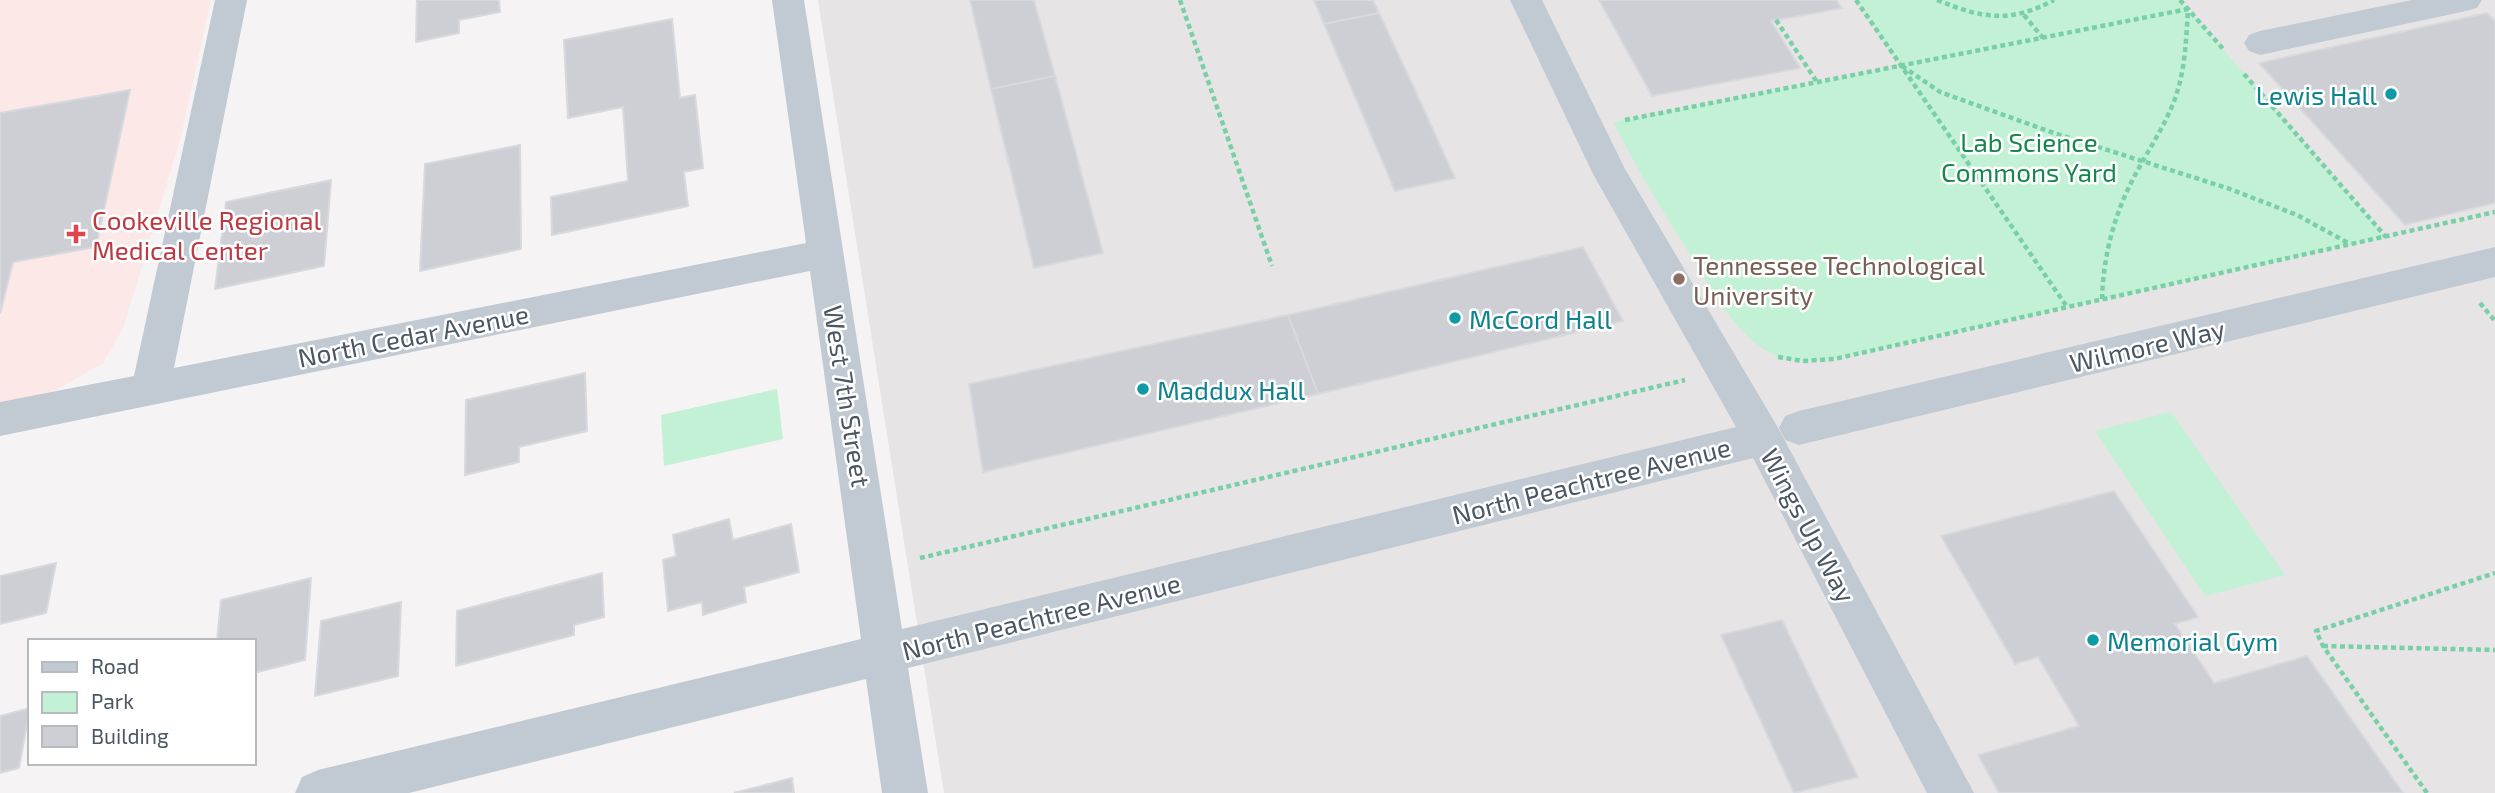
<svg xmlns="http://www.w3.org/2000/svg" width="2495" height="793" viewBox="0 0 2495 793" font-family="'Exo 2',sans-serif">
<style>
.education{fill:#e6e4e5}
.medical{fill:#fce8e6}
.green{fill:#c3f1d5}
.building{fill:#cdcfd5;stroke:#d7d9de;stroke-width:2}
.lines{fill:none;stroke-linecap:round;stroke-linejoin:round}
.path{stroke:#7ad0a6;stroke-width:4.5;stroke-dasharray:5 3.5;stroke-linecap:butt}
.minor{fill:#c1cad2;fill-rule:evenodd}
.culture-dot{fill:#0f9aa8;stroke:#fff;stroke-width:2.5}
.health-dot{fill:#e0444e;stroke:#fff;stroke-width:2.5}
.education-dot{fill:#8d6e63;stroke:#fff;stroke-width:2.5}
.labels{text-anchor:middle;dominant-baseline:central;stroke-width:5;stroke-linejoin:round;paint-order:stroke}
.culture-label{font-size:26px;fill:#0d838f;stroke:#fff;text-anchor:start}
.park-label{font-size:26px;fill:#17864f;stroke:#fff}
.health-label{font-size:26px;fill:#be3a42;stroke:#fff;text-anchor:start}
.education-label{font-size:26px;fill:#785e54;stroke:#fff;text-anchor:start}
.street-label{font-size:26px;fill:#4a5661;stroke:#fff}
</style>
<rect width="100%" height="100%" fill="#f5f3f3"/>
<path class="education" d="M818,0H2495V793H944Z"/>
<path class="medical" d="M0,0H211L180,140L123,328L103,363L51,393L0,403Z"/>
<g class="green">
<path d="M1856,0H2180L2386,237L1834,359C1816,360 1793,364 1776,356C1734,336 1712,288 1688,251C1661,209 1636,167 1613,122L1900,66Z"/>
<path d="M777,389L783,439L664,466L661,415Z"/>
<path d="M2170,412H2171L2285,575L2205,596L2095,431Z"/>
</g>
<g class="building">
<path d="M417,0H499L500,12L459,20V33L416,42Z"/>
<path d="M970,0H1034L1055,76L991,89Z"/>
<path d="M1314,0H1373L1379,13L1324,24Z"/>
<path d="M1599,0H1836L1842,8L1771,21L1800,68L1652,96Z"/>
<path d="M1379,13L1415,90L1455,178L1395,191L1324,24Z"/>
<path d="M2487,13L2495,21V203L2405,225L2259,63Z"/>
<path d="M672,19L680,98L695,95L703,168L684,172L688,206L552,235L551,197L628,181L623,107L568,118L564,40Z"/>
<path d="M1055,76L1103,253L1034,268L991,89Z"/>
<path d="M130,90L96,247L13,262L0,314V113Z"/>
<path d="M520,145L521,249L420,271L425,164Z"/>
<path d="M331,180L324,266L215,289L226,202Z"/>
<path d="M1583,247L1623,321L1318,394L1288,315Z"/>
<path d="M1288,315L1318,394L983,472L969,384Z"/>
<path d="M585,373L587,431L519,447V462L465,475L466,400Z"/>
<path d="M2114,491L2198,617L2175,624L2214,683L2307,656L2403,793H1999L1978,755L2079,726L2038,657L2015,664L1941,536Z"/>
<path d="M729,519L733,540L791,524L799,572L744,587L746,602L703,615L702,602L668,611L663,560L676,556L673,535Z"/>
<path d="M56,563L46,613L0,624V576Z"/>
<path d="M602,573L604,617L574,625V635L456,666L457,611Z"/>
<path d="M311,578L305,660L254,673V641H217L221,600Z"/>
<path d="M401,602L398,676L315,696L321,621Z"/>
<path d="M1782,620L1858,777L1794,793L1721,635Z"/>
<path d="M30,708L19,768L0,773V716Z"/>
<path d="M792,778L794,793H734Z"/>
</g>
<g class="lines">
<g class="path">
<path d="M1180,0L1272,266"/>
<path d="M1856,0L2067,307"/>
<path d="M1937,0C1982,18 2009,24 2054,0"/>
<path d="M2180,0L2225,51"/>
<path d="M2024,15L2043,38"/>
<path d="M1776,20L1817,82"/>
<path d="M1902,66L1940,92L2051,132L2230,189L2297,215L2350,244"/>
<path d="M2244,74L2386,237"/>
<path d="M1625,120L2188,9C2186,42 2185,74 2173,104C2162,131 2145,155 2132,181C2113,218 2103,259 2102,300"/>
<path d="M2480,303L2495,321"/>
<path d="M1778,357L1803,361L1834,359L2495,212"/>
<path d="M920,558L1685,380"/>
<path d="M2323,646L2495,650"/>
<path d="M2427,793L2323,646L2316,631L2495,573"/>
</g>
<g class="minor">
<path d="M215,0H247L174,368L806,243L772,0H804L902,629L1736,427L1593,174L1510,0H1542L1625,169L1777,426L1974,793H1927L1753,458L908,668L928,793H882L866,679L409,793H295L302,777L318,770L861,639L810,271L0,436V402L134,376Z"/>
<path d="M2412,0H2482L2477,8L2466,11L2260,55L2249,51L2244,43L2249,35L2260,31Z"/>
<path d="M2495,247V277L1799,445L1785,440L1779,428L1785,416L1799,411Z"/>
</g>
</g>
<g class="culture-dot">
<circle cx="2391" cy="94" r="7"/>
<circle cx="1455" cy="318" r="7"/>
<circle cx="1143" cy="389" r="7"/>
<circle cx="2093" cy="640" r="7"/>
</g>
<path class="health-dot" d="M72.5 223.5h7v7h7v7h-7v7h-7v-7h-7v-7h7z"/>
<circle class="education-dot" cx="1679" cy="279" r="7"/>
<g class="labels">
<g class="culture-label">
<text x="2377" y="94" text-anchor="end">Lewis Hall</text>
<text x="1469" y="318">McCord Hall</text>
<text x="1157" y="389">Maddux Hall</text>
<text x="2107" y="640">Memorial Gym</text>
</g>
<g class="park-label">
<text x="2029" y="141">Lab Science<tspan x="2029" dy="30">Commons Yard</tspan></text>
</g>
<g class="health-label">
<text x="92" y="219">Cookeville Regional<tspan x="92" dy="30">Medical Center</tspan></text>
</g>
<g class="education-label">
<text x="1693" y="264">Tennessee Technological<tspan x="1693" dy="30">University</tspan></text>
</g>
<g class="street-label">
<text transform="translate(413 335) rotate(-11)">North Cedar Avenue</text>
<text transform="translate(2147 345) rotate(-13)">Wilmore Way</text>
<text transform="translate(848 396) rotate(81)">West 7th Street</text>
<text transform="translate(1591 480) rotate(-14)">North Peachtree Avenue</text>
<text transform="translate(1809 525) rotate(62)">Wings Up Way</text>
<text transform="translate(1041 616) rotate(-14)">North Peachtree Avenue</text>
</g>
</g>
<rect x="28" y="639" width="228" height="126" fill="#ffffff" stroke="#b7bbc0" stroke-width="2"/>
<rect x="42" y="662" width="35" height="10" fill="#c1cad2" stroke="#b7bbc0" stroke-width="2"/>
<text x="91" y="674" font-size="21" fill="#4a5661">Road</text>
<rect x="42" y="692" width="35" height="21" fill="#c3f1d5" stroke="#b7bbc0" stroke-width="2"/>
<text x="91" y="709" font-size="21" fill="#4a5661">Park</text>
<rect x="42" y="726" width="35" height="21" fill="#cdcfd5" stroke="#b7bbc0" stroke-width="2"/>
<text x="91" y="744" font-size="21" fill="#4a5661">Building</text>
</svg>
